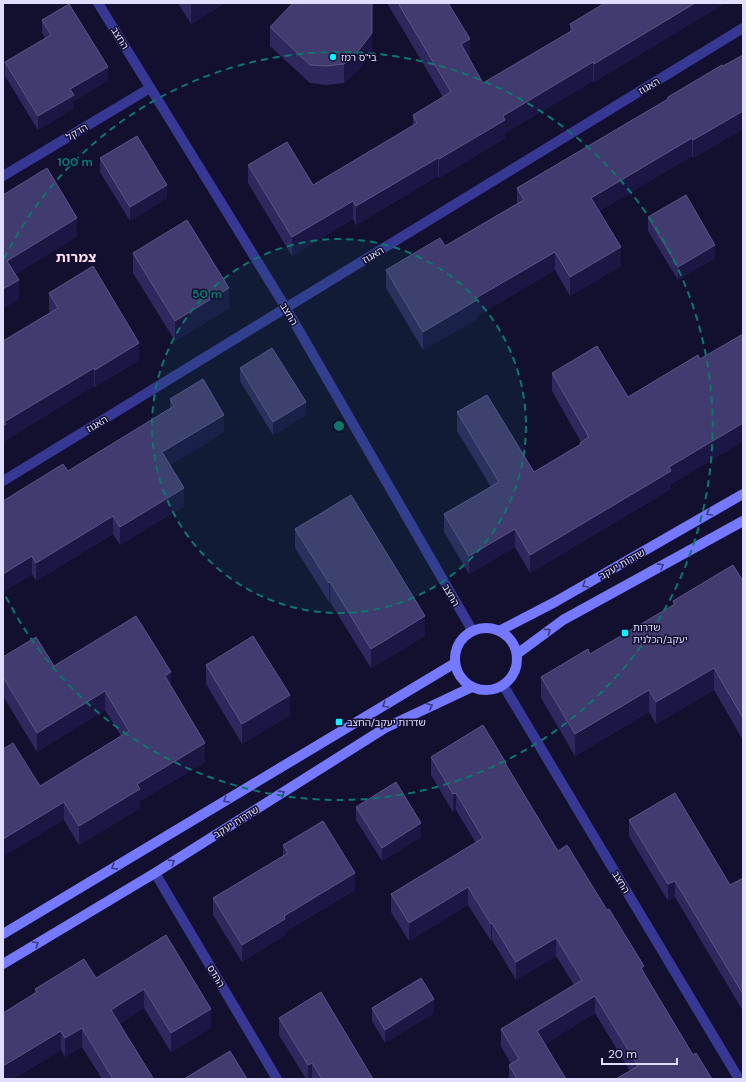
<svg xmlns="http://www.w3.org/2000/svg" width="746" height="1082" viewBox="0 0 746 1082" font-family="'DM Sans','Noto Sans Hebrew',sans-serif">
<style>
.lines{fill:none;stroke-linecap:round;stroke-linejoin:round}
.street{stroke:#363893;stroke-width:10}
.secondary{stroke:#7579ff;stroke-width:10}
.wall{fill:#2f285e}
.shaded-wall{fill:#1c1644}
.building{fill:#423b6f;stroke:#5b5586}
.oneway{stroke:#3a3982}
.ring{fill:none;stroke:#0f766e;stroke-width:2;stroke-dasharray:7 5}
.poi-dot{fill:#0af3ff;stroke:#130f2f;stroke-width:1.5}
.labels{text-anchor:middle;dominant-baseline:central;stroke-width:3;stroke-linejoin:round;paint-order:stroke}
.street-label{font-size:10px;fill:#e0deff;stroke:#130f2f}
.poi-label{font-size:10px;fill:#e0deff;stroke:#130f2f;text-anchor:start}
.district-label{font-size:14px;font-weight:bold;fill:#ffe0f5;stroke:#130f2f}
.centre{fill:#0f766e;stroke:#130f2f;stroke-width:2}
.ring-label{font-size:12px;text-anchor:middle;font-weight:bold;fill:#0f766e;stroke:#130f2f;stroke-width:3;stroke-linejoin:round;paint-order:stroke}
</style>
<rect width="100%" height="100%" fill="#130f2f"/>
<g class="lines">
<g class="street">
<path d="M98,3L286,308L472,630"/>
<path d="M3,176L150,88"/>
<path d="M3,481L743,28"/>
<path d="M503,685L739,1079"/>
<path d="M155,873L277,1079"/>
</g>
<g class="secondary">
<circle cx="486" cy="659" r="31"/>
<path d="M499,631L555,602L743,494"/>
<path d="M517,654L563,620L743,521"/>
<path d="M3,934L455,663"/>
<path d="M3,964L155,873L385,728L472,687"/>
</g>
</g>
<g class="wall">
<path d="M178,3H225L191,24Z"/>
<path d="M387,3H448L470,57L469,58L483,83L570,32V24L659,43L594,82L593,81L505,133V138L439,178L438,176L356,225L353,219L292,256L248,183V165L313,185L413,126V115L443,97Z"/>
<path d="M42,20L108,80L74,101V108L38,130L5,76V62L45,38L42,33Z"/>
<path d="M270,27L372,52L359,69L344,83L326,85L310,83L270,46Z"/>
<path d="M743,55V129L693,158L692,156L599,211L621,266L570,296L555,270L477,316V319L423,350L386,288V270L445,246L517,203V188L668,99V97Z"/>
<path d="M100,158L167,198L130,221L100,172Z"/>
<path d="M648,217L715,258L678,280L648,231Z"/>
<path d="M133,253L229,308L175,341L133,273Z"/>
<path d="M49,293L139,360L95,387L94,386L6,440V442L3,444V341L50,313L49,311Z"/>
<path d="M743,334V441L671,484V489L530,573L515,547L469,574L444,532V514L491,487L457,431V412L534,472L580,445V443L581,442L552,391V373L628,397L700,359Z"/>
<path d="M240,368L306,415L273,435L240,381Z"/>
<path d="M170,399L224,432L170,465L184,506L120,545L113,534L36,581L32,574L3,592L68,471L170,409Z"/>
<path d="M295,529L425,636L371,668L330,602H329L295,548Z"/>
<path d="M743,581V740L714,690L656,724L649,712L575,756L541,698V677L590,654L673,605V601Z"/>
<path d="M3,657L171,686L205,762L140,801V808L79,845L64,820L40,786L121,736L105,710L37,752L3,696Z"/>
<path d="M206,665L290,715L242,744L206,684Z"/>
<path d="M431,757L506,765L558,851L644,974L693,1055L712,1079L630,1071L595,1013L545,1044L566,1079H509V1065L511,1064L501,1046V1029L574,985L556,956L516,980L492,940L491,941L468,905L409,941L391,912V894L476,843L456,810L453,812L431,775Z"/>
<path d="M356,807L421,837L382,861L356,820Z"/>
<path d="M629,820L730,885L743,878V1011L675,897L668,901L629,836Z"/>
<path d="M283,845L355,890L285,932V935L242,962L213,915V898L283,856Z"/>
<path d="M166,935L211,1028L171,1052L144,1008L119,1024L153,1079H102L82,1047L65,1057L61,1050L13,1079H3L35,994V989L96,978Z"/>
<path d="M372,1008L434,1013L385,1043L372,1021Z"/>
<path d="M279,1018L373,1079H306L279,1035Z"/>
</g>
<g class="shaded-wall">
<path d="M191,3H225L191,24Z"/>
<path d="M695,3H726L594,82V64Z"/>
<path d="M372,33V52L359,69L344,83V64Z"/>
<path d="M470,39V57L461,63V44Z"/>
<path d="M593,62V81L505,133V138L439,178V159L503,116Z"/>
<path d="M108,67V80L74,101V108L38,130V116L70,89Z"/>
<path d="M743,111V129L693,158V140Z"/>
<path d="M692,138V156L591,216V198Z"/>
<path d="M438,158V176L356,225V206Z"/>
<path d="M167,185V198L130,221V207Z"/>
<path d="M353,201V219L292,256V237Z"/>
<path d="M77,218V237L7,280V261Z"/>
<path d="M715,245V258L678,280V267Z"/>
<path d="M621,247V266L570,296V277Z"/>
<path d="M555,252V270L477,316V319L423,350V332L476,298Z"/>
<path d="M19,280V299L3,309V289Z"/>
<path d="M229,288V308L175,341V321Z"/>
<path d="M139,343V360L95,387V370Z"/>
<path d="M94,368V386L6,440V442L3,444V426L4,422Z"/>
<path d="M306,402V415L273,435V422Z"/>
<path d="M224,415V432L162,470V452Z"/>
<path d="M743,423V441L671,484V489L530,573V555L669,467Z"/>
<path d="M184,488V506L120,545V527Z"/>
<path d="M113,516V534L36,581V563Z"/>
<path d="M515,529V547L469,574V556Z"/>
<path d="M32,556V574L3,592V574Z"/>
<path d="M330,582V602H329V583Z"/>
<path d="M425,616V636L371,668V649Z"/>
<path d="M714,668V690L656,724V702Z"/>
<path d="M171,672V691L165,676Z"/>
<path d="M649,690V712L575,756V734Z"/>
<path d="M105,691V710L37,752V733Z"/>
<path d="M290,695V715L242,744V724Z"/>
<path d="M205,743V762L140,801V808L79,845V826L137,784Z"/>
<path d="M456,793V810L453,812V794Z"/>
<path d="M64,802V820L3,857V839Z"/>
<path d="M421,823V837L382,861V848Z"/>
<path d="M355,873V890L285,932V935L242,962V945L284,916Z"/>
<path d="M675,881V897L668,901V884Z"/>
<path d="M468,887V905L409,941V923Z"/>
<path d="M492,923V940L491,941V924Z"/>
<path d="M556,938V956L516,980V962Z"/>
<path d="M644,966V983L641,968Z"/>
<path d="M144,989V1008L111,1029V1010Z"/>
<path d="M595,996V1013L537,1049V1031Z"/>
<path d="M434,999V1013L385,1043V1030Z"/>
<path d="M211,1009V1028L171,1052V1033Z"/>
<path d="M82,1028V1047L65,1057V1038Z"/>
<path d="M61,1031V1050L13,1079H3V1066Z"/>
<path d="M312,1063V1079H308V1065Z"/>
</g>
<g class="building">
<path d="M293,3H372V33L359,50L344,64L326,66L310,65L270,27Z"/>
<path d="M398,3H448L470,39L461,44L483,83L573,30L570,24L605,3H695L594,64L593,62L503,116L505,120L439,159L438,158L356,206L353,201L292,237L248,165L287,142L313,185L417,123L413,115L451,92Z"/>
<path d="M69,4L108,67L70,89L74,95L38,116L5,62L51,35L42,20Z"/>
<path d="M743,55V111L693,140L692,138L591,198L621,247L570,277L555,252L476,298L477,300L423,332L386,270L440,238L445,246L524,200L517,188L668,99V97L722,65L723,66Z"/>
<path d="M137,136L167,185L130,207L100,158Z"/>
<path d="M47,168L77,218L7,261L19,280L3,289V198H4L3,195Z"/>
<path d="M686,195L715,245L678,267L648,217Z"/>
<path d="M187,220L229,288L175,321L133,253Z"/>
<path d="M93,266L139,343L95,370L94,368L4,422L6,424L3,426V341L58,308L49,293Z"/>
<path d="M743,334V423L669,467L671,471L530,555L515,529L469,556L444,514L499,482L457,412L487,395L534,472L581,444L580,443L589,437L552,373L597,346L628,397L698,355L700,359Z"/>
<path d="M272,348L306,402L273,422L240,368Z"/>
<path d="M203,379L224,415L162,452L184,488L120,527L113,516L36,563L32,556L3,574V501L63,464L68,471L174,406L170,399Z"/>
<path d="M351,495L425,616L371,649L330,582L329,583L295,529Z"/>
<path d="M733,565L743,581V718L714,668L656,702L649,690L575,734L541,677L588,649L590,654L675,604L673,601Z"/>
<path d="M136,616L171,672L165,676L205,743L137,784L140,789L79,826L64,802L3,839V749L13,743L40,786L129,731L105,691L37,733L3,677V657L36,637L54,666Z"/>
<path d="M253,636L290,695L242,724L206,665Z"/>
<path d="M483,725L506,763H505L558,851L567,845L607,910L609,909L644,966L641,968L693,1055L696,1053L712,1079H616L638,1066L595,996L537,1031L566,1079H517L509,1065L519,1059L501,1029L582,980L556,938L516,962L492,923L491,924L468,887L409,923L391,894L483,838L456,793L453,794L431,757Z"/>
<path d="M396,782L421,823L382,848L356,807Z"/>
<path d="M675,793L730,885L743,878V915L742,916L743,918V994L675,881L668,884L629,820Z"/>
<path d="M323,821L355,873L284,916L285,919L242,945L213,898L288,853L283,845Z"/>
<path d="M166,935L211,1009L171,1033L144,989L111,1010L153,1078L152,1079H113L82,1028L65,1038L61,1031L3,1066V1013L37,992L35,989L84,959L96,978Z"/>
<path d="M421,978L434,999L385,1030L372,1008Z"/>
<path d="M321,992L373,1079H322L312,1063L308,1065L279,1018Z"/>
<path d="M230,1051L247,1079H184Z"/>
</g>
<defs><path id="oneway-chevron" d="M-2-3.5L2.5 0L-2 3.5" fill="none" stroke-width="1.6" stroke-linecap="round" stroke-linejoin="round"/></defs>
<g class="oneway">
<use href="#oneway-chevron" transform="translate(709 513) rotate(150)"/>
<use href="#oneway-chevron" transform="translate(661 566) rotate(-29)"/>
<use href="#oneway-chevron" transform="translate(585 585) rotate(150)"/>
<use href="#oneway-chevron" transform="translate(548 631) rotate(-36)"/>
<use href="#oneway-chevron" transform="translate(385 705) rotate(149)"/>
<use href="#oneway-chevron" transform="translate(430 706) rotate(-25)"/>
<use href="#oneway-chevron" transform="translate(282 793) rotate(-32)"/>
<use href="#oneway-chevron" transform="translate(226 800) rotate(149)"/>
<use href="#oneway-chevron" transform="translate(172 862) rotate(-32)"/>
<use href="#oneway-chevron" transform="translate(114 867) rotate(149)"/>
<use href="#oneway-chevron" transform="translate(36 944) rotate(-31)"/>
</g>
<circle cx="339" cy="426" r="187" fill="#0f766e" fill-opacity=".12"/>
<g class="ring">
<circle cx="339" cy="426" r="187"/>
<path d="M4 259A374 374 0 1 1 4 593"/>
</g>
<g class="poi-dot">
<circle cx="333" cy="57" r="4"/>
<rect x="621" y="629" width="8" height="8" rx="2"/>
<rect x="335" y="718" width="8" height="8" rx="2"/>
</g>
<g class="labels">
<g class="street-label">
<text transform="translate(120 38) rotate(58)">החצב</text>
<text transform="translate(649 86) rotate(-31)">האגוז</text>
<text transform="translate(77 132) rotate(-31)">הדקל</text>
<text transform="translate(373 255) rotate(-31)">האגוז</text>
<text transform="translate(289 314) rotate(59)">החצב</text>
<text transform="translate(97 424) rotate(-31)">האגוז</text>
<text transform="translate(622 564) rotate(-30)">שדרות יעקב</text>
<text transform="translate(451 595) rotate(60)">החצב</text>
<text transform="translate(236 822) rotate(-32)">שדרות יעקב</text>
<text transform="translate(621 882) rotate(59)">החצב</text>
<text transform="translate(216 976) rotate(59)">ההדס</text>
</g>
<g class="poi-label">
<text x="341" y="57">בי"ס רמז</text>
<text x="633" y="627">שדרות<tspan x="633" dy="12">יעקב/הכלנית</tspan></text>
<text x="347" y="722">שדרות יעקב/החצב</text>
</g>
<g class="district-label">
<text x="76" y="257">צמרות</text>
</g>
</g>
<circle cx="339" cy="426" r="6" class="centre"/>
<g class="ring-label">
<text x="75" y="166">100 m</text>
<text x="207" y="298">50 m</text>
</g>
<rect width="746" height="1082" fill="none" stroke="#e0deff" stroke-width="8"/>
<path d="M602 1058v6h75v-6" fill="none" stroke="#e0deff" stroke-width="2"/>
<text x="608" y="1058" font-size="12" fill="#e0deff" stroke="#130f2f" stroke-width="3" paint-order="stroke">20 m</text>
</svg>
